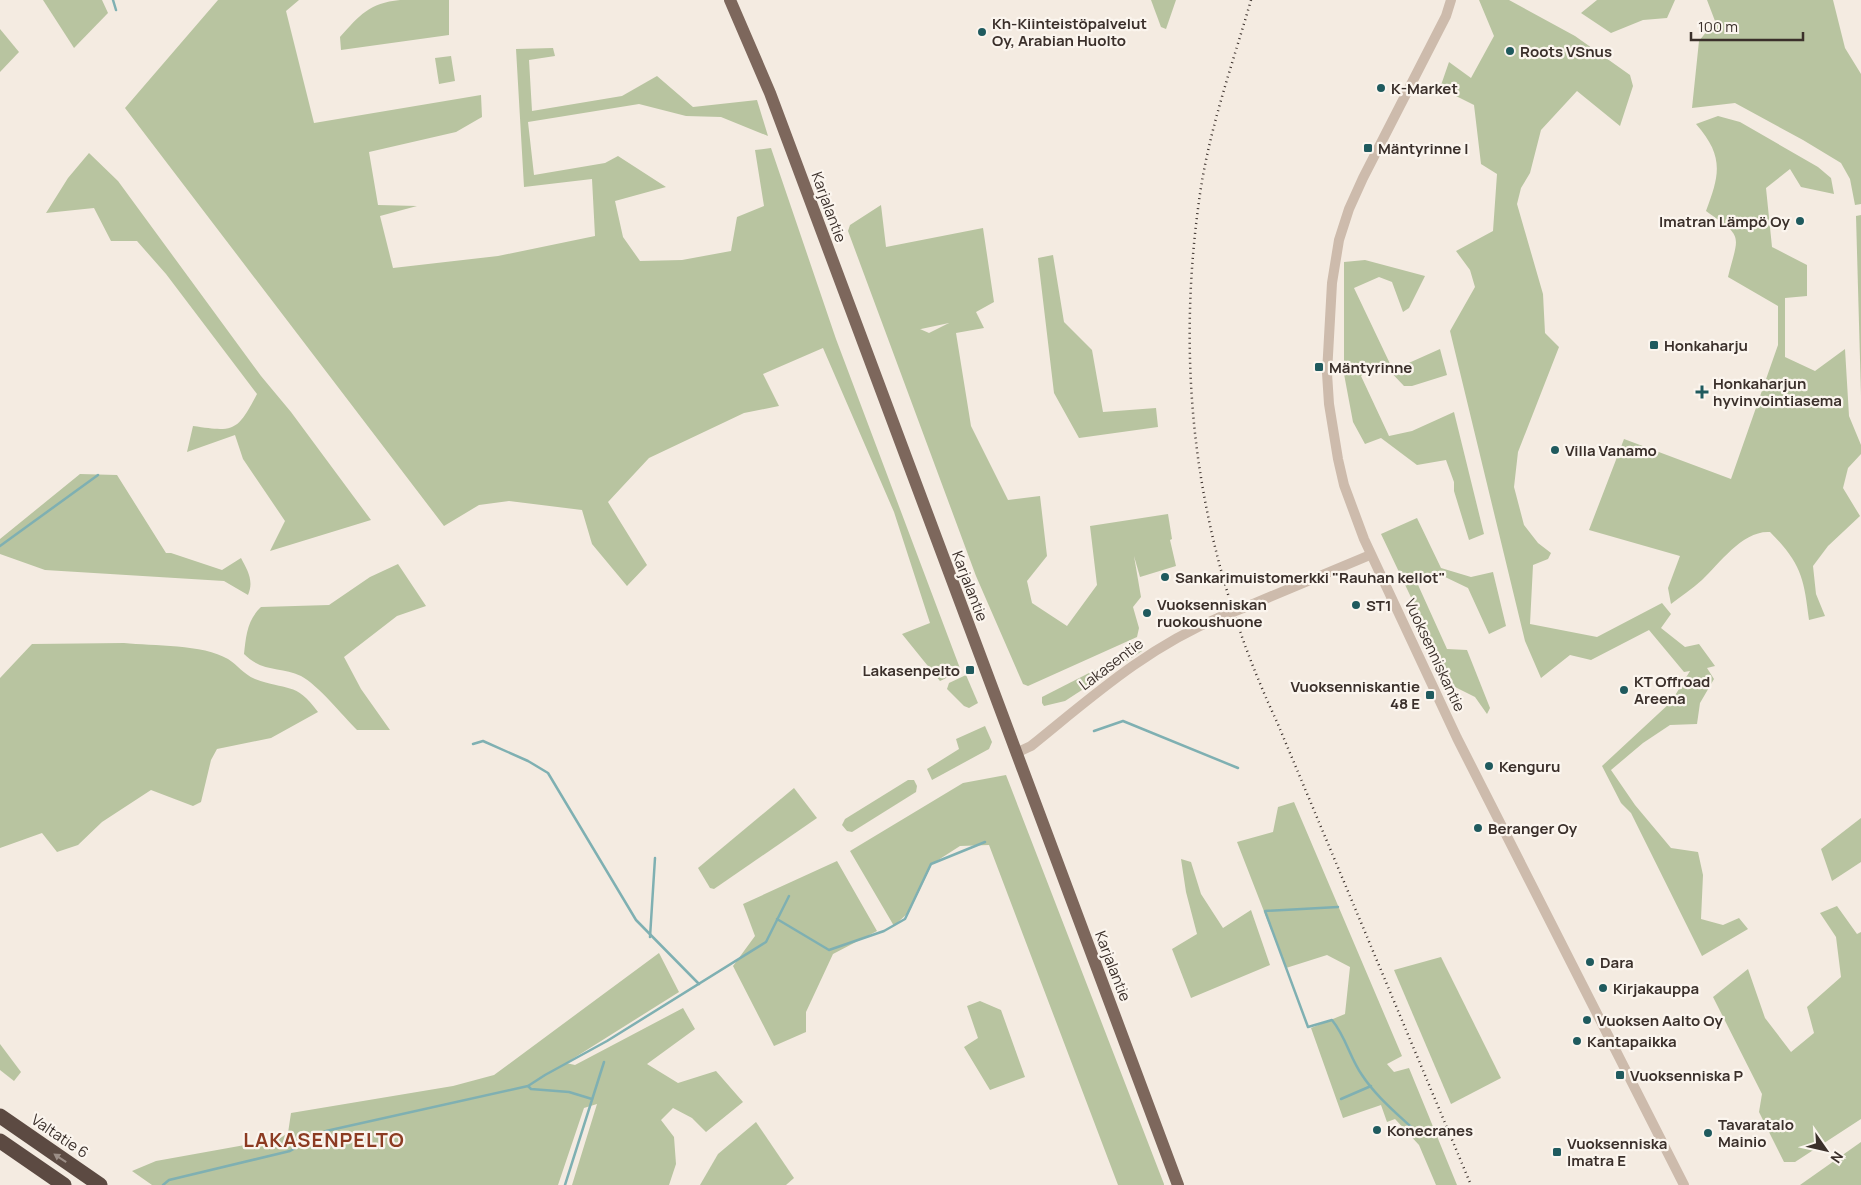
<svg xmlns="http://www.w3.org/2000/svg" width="1861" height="1185" viewBox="0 0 1861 1185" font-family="Manrope,sans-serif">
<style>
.green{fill:#b8c4a0;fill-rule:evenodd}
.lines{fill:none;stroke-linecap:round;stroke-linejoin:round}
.stream{stroke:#7fb0b2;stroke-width:2.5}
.minor{stroke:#cdbbac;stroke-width:10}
.major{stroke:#7d675c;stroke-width:12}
.highway{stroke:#5c4a42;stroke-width:15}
.rail{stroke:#3b302b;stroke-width:2.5;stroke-dasharray:1 4;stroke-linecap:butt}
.minor-bridge{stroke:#cdbbac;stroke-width:10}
.oneway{fill:#9c8e87}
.poi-dot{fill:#1f5a5e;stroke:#fbf5ee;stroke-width:2}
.labels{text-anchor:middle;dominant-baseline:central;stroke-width:4.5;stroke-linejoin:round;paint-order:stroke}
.poi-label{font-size:15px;font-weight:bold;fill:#3b302b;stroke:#fbf5ee;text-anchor:start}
.street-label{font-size:15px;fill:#3b302b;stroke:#fbf5ee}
.district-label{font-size:20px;font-weight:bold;letter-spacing:1px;fill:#8c3b22;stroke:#fbf5ee}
</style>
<rect width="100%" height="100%" fill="#f4ebe1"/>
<g class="green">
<path d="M43,0H102L108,13L74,48Z"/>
<path d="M218,0H299L286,11L314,123L481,95L482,117L456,132L369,152L378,205L417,206L380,216L393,268L498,256L595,236L592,179L524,187L516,49L553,48L555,56L529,60L532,111L622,96L657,76L693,107L757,100L768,136L721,117L686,116L639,104L528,122L534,175L605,163L618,156L666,187L615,201L623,237L640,261L682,260L731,251L737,217L764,206L755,150L771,148L836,339L961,671L940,681L902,634L930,623L894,512L823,348L763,374L779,406L744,413L649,458L608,502L647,565L627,586L592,544L582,510L509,501L479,505L444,526L125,108Z"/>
<path d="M400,0H449V35L341,50L340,37C360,15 369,3 400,0Z"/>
<path d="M1151,0H1176L1166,29L1161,27Z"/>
<path d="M1479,0H1509L1575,36L1630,75L1633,86L1620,126L1577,91L1541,130L1530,173L1521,188L1517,204L1543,294L1545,333L1559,347L1518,452L1514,487L1524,525L1538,543L1551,553L1548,559L1533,565L1530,624L1597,637L1662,603L1671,614L1661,628L1685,647L1699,644L1715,666L1707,668L1714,679L1700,703L1697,724L1670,725L1643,743L1611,770L1635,805L1671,848L1698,852L1703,875L1701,919L1723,925L1739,918L1748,929L1702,956L1631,813L1621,803L1602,766L1671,702L1690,671L1684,672L1649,630L1591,660L1570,655L1541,678L1525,641L1450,331L1475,287L1470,270L1456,251L1493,231L1497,174L1481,164L1474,105L1440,88L1449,62L1471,78L1494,36Z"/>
<path d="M1597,0H1675L1667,18L1643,20L1611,33L1581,13Z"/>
<path d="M1707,0H1833L1845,48L1861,74V204L1855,205L1850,179L1841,163L1803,140L1735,103L1692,108L1699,41L1715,21Z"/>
<path d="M0,29L19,52L0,72Z"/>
<path d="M451,56L455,81L439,84L435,58Z"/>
<path d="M1718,116L1740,122L1818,167L1831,178L1834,194L1801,187L1790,169L1766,188L1772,247L1807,265V296L1785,298V357L1815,371L1845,349L1849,416L1861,445V454L1848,468L1843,488L1860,516L1828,546L1813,566L1816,594L1825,616L1809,620C1804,578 1801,563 1770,532C1743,530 1720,563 1702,580C1692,589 1681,596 1671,604L1668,588L1680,556L1589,530L1624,439L1731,479L1778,345V306L1728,277C1739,233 1744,238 1706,211C1720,174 1724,156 1696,124Z"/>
<path d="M89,153L118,181L261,376L291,412L371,520L270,551L285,521L243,459L235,435L187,452L193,426C234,432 237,432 257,394L166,274L137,241H111L94,208L46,213L68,178Z"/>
<path d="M881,205L886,247L983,228L994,302L976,312L984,328L956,333L971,426L1008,500L1040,496L1047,556L1027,581L1032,603L1067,626L1097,585L1090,526L1168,514L1172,539L1170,540L1176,566L1140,577L1134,556L1141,597L1133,607L1139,628L1137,637L1028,686L1023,684L976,576L848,231L850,225ZM949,323L929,333L920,329H921Z"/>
<path d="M1861,215V395L1856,216Z"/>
<path d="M1053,255L1064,322L1092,350L1103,412L1156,408L1158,427L1079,438L1054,393L1038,258Z"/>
<path d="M1365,260L1425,276L1409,308L1403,312L1392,282L1379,277L1354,288L1393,370L1440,349L1447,375L1412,386H1404L1385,366L1374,364L1361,376L1389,436L1412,431L1454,412L1484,534L1469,540L1454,491V482L1446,460L1417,465L1381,438L1365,444L1353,422L1344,374V262Z"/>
<path d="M80,474L117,475L166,553H171L222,570L241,558C248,571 254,581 248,595L224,581L45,570L0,554V539Z"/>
<path d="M1417,518L1441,568L1471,577L1493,572L1506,626L1489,634L1468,588L1443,576H1414L1447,649L1467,650L1490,708L1487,714L1475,697L1453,686L1381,534Z"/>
<path d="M398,564L426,606L397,616L344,657L361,689L390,730H357C342,715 318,685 301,676C281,666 263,673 244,654C246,637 247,620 261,607L329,605L370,577Z"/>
<path d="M124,643C153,646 203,644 228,659C238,665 243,674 255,679C286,691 296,681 318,712L271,738L217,749L211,760L201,802L193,806L151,790L102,822L78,845L57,852L42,833L0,848V678L32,644Z"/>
<path d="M1140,647L1142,651L1065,701L1044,706L1042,703V697Z"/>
<path d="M966,675L978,703L969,708L964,706L947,689L949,683Z"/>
<path d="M985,726L992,742L989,749L932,780L927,769L959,749L956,739Z"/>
<path d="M1006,775L1164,1184V1185H1118L989,845L960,846L932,864L909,912L894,926L850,851L963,783Z"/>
<path d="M908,780H914L917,786L916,792L852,832L847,831L842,825L845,819Z"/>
<path d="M794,788L817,818L714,889L710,888L698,868Z"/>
<path d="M1294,802L1402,1056L1387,1064L1394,1072L1409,1068L1457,1185H1436L1419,1145L1395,1119L1387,1122L1381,1105L1343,1118L1311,1028L1345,1014L1350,967L1327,955L1286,968L1237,842L1273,832L1278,807Z"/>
<path d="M1861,818V862L1832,881L1821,849Z"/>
<path d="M1181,859L1191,862L1201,894L1223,928L1251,910L1270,965L1191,998L1172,949L1197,934L1186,892Z"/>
<path d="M837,861L877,931L833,954L806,1012V1032L774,1046L733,966L755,936L743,904Z"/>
<path d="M1837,906L1857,934L1861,932V1119L1795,1162H1784L1759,1112L1762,1094L1713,997L1748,969L1765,1018L1791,1052L1814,1033L1807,1007L1841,977L1836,937L1820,913Z"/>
<path d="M659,953L679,992L566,1063L575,1065L683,1008L695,1029L647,1064L678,1083L716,1071L743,1102L706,1132L692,1118L673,1108L661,1120L674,1137L676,1164L669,1185H572L597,1104L584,1108L558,1185H152L132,1171L156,1161L279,1139L288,1133L291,1113L453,1086L494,1075Z"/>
<path d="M1441,957L1501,1078L1451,1104L1394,970Z"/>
<path d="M980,1001L1001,1010L1025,1077L990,1090L964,1047L978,1038L967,1006Z"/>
<path d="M0,1044L21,1072L14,1081L0,1070Z"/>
<path d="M756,1122L794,1178L786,1185H700L718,1154Z"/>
<path d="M1861,1142V1185H1800Z"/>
</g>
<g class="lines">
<g class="stream">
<path d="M113,0L116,10"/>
<path d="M0,546L98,475"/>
<path d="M1094,731L1123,721L1238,768"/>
<path d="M473,744L483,741L528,761L548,773L636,920L699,984"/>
<path d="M1338,907L1265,911L1308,1027L1332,1020C1346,1037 1350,1058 1362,1075C1375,1095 1394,1111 1411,1127"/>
<path d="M777,919L829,950L884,931L905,919L931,864L985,842"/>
<path d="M650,937L655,858"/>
<path d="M528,1086L531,1089L569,1092L592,1099"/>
<path d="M1341,1099L1371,1086"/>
<path d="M163,1185L169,1180L290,1151L326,1131L528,1086L545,1075L607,1041L766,942L789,896"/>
<path d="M565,1185L604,1062"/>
</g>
<g class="minor">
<path d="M1451,0L1446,16L1363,178L1349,209L1339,240L1332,283L1327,373L1329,404L1338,459L1344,485L1364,539L1457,738L1684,1185"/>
<path d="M1248,606L1370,555"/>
<path d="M1016,753L1031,746C1093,696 1146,648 1220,617"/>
</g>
<path class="major" d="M730,0L770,93L1178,1185"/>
<g class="highway">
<path d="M0,1116L100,1185"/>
<path d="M0,1141L64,1185"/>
</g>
<path class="rail" d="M1251,0C1232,66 1208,132 1199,201C1174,383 1199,555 1277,722L1471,1185"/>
<path class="minor-bridge" d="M1220,617L1248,606"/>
</g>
<defs><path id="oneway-solid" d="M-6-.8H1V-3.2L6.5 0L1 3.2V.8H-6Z" transform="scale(1.25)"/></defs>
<use class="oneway" href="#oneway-solid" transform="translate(60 1158) rotate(-146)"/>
<g class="poi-dot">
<circle cx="982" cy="32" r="5"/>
<circle cx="1510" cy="51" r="5"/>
<circle cx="1381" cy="88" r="5"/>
<rect x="1363" y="143" width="10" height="10" rx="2.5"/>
<circle cx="1800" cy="221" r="5"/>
<rect x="1649" y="340" width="10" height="10" rx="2.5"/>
<rect x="1314" y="362" width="10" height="10" rx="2.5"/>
<path d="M1699.5 384.5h5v5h5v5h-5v5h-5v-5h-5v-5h5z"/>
<circle cx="1555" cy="450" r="5"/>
<circle cx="1165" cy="577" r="5"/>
<circle cx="1356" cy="605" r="5"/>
<circle cx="1147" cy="613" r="5"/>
<rect x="965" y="665" width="10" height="10" rx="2.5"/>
<circle cx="1624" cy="690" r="5"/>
<rect x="1425" y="690" width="10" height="10" rx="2.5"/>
<circle cx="1489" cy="766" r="5"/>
<circle cx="1478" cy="828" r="5"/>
<circle cx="1590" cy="962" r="5"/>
<circle cx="1603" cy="988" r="5"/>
<circle cx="1587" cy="1020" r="5"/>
<circle cx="1577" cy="1041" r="5"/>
<rect x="1615" y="1070" width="10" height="10" rx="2.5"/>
<circle cx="1377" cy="1130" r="5"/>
<circle cx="1708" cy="1133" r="5"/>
<rect x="1552" y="1147" width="10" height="10" rx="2.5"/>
</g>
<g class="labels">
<g class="poi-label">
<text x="992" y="23">Kh-Kiinteistöpalvelut<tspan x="992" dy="17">Oy, Arabian Huolto</tspan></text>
<text x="1520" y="51">Roots VSnus</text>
<text x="1391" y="88">K-Market</text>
<text x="1378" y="148">Mäntyrinne I</text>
<text x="1790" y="221" text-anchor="end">Imatran Lämpö Oy</text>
<text x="1664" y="345">Honkaharju</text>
<text x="1329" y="367">Mäntyrinne</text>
<text x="1713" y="383">Honkaharjun<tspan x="1713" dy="17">hyvinvointiasema</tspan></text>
<text x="1565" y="450">Villa Vanamo</text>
<text x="1175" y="577">Sankarimuistomerkki "Rauhan kellot"</text>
<text x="1157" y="604">Vuoksenniskan<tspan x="1157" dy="17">ruokoushuone</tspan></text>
<text x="1366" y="605">ST1</text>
<text x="960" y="670" text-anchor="end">Lakasenpelto</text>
<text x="1634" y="681">KT Offroad<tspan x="1634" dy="17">Areena</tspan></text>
<text x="1420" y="686" text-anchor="end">Vuoksenniskantie<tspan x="1420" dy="17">48 E</tspan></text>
<text x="1499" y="766">Kenguru</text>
<text x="1488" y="828">Beranger Oy</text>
<text x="1600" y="962">Dara</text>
<text x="1613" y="988">Kirjakauppa</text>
<text x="1597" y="1020">Vuoksen Aalto Oy</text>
<text x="1587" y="1041">Kantapaikka</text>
<text x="1630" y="1075">Vuoksenniska P</text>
<text x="1718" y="1124">Tavaratalo<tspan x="1718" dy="17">Mainio</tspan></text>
<text x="1387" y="1130">Konecranes</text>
<text x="1567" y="1143">Vuoksenniska<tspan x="1567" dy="17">Imatra E</tspan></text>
</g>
<g class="street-label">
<text transform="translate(829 207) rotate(70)">Karjalantie</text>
<text transform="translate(970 586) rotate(69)">Karjalantie</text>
<text transform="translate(1435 655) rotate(65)">Vuoksenniskantie</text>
<text transform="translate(1111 664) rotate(-37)">Lakasentie</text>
<text transform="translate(1113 966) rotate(69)">Karjalantie</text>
<text transform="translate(60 1136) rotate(34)">Valtatie 6</text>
</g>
<g class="district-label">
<text x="324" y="1139">LAKASENPELTO</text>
</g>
</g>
<g transform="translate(1826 1150) rotate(124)" stroke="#fbf5ee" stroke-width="4" paint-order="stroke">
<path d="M0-4L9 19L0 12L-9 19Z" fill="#3b302b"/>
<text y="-8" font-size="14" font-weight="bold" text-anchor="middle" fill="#3b302b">N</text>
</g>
<path d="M1691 32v8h112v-8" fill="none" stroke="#3b302b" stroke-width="2.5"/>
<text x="1698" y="32" font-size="15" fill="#3b302b" stroke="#fbf5ee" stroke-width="4" paint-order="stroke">100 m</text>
</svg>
